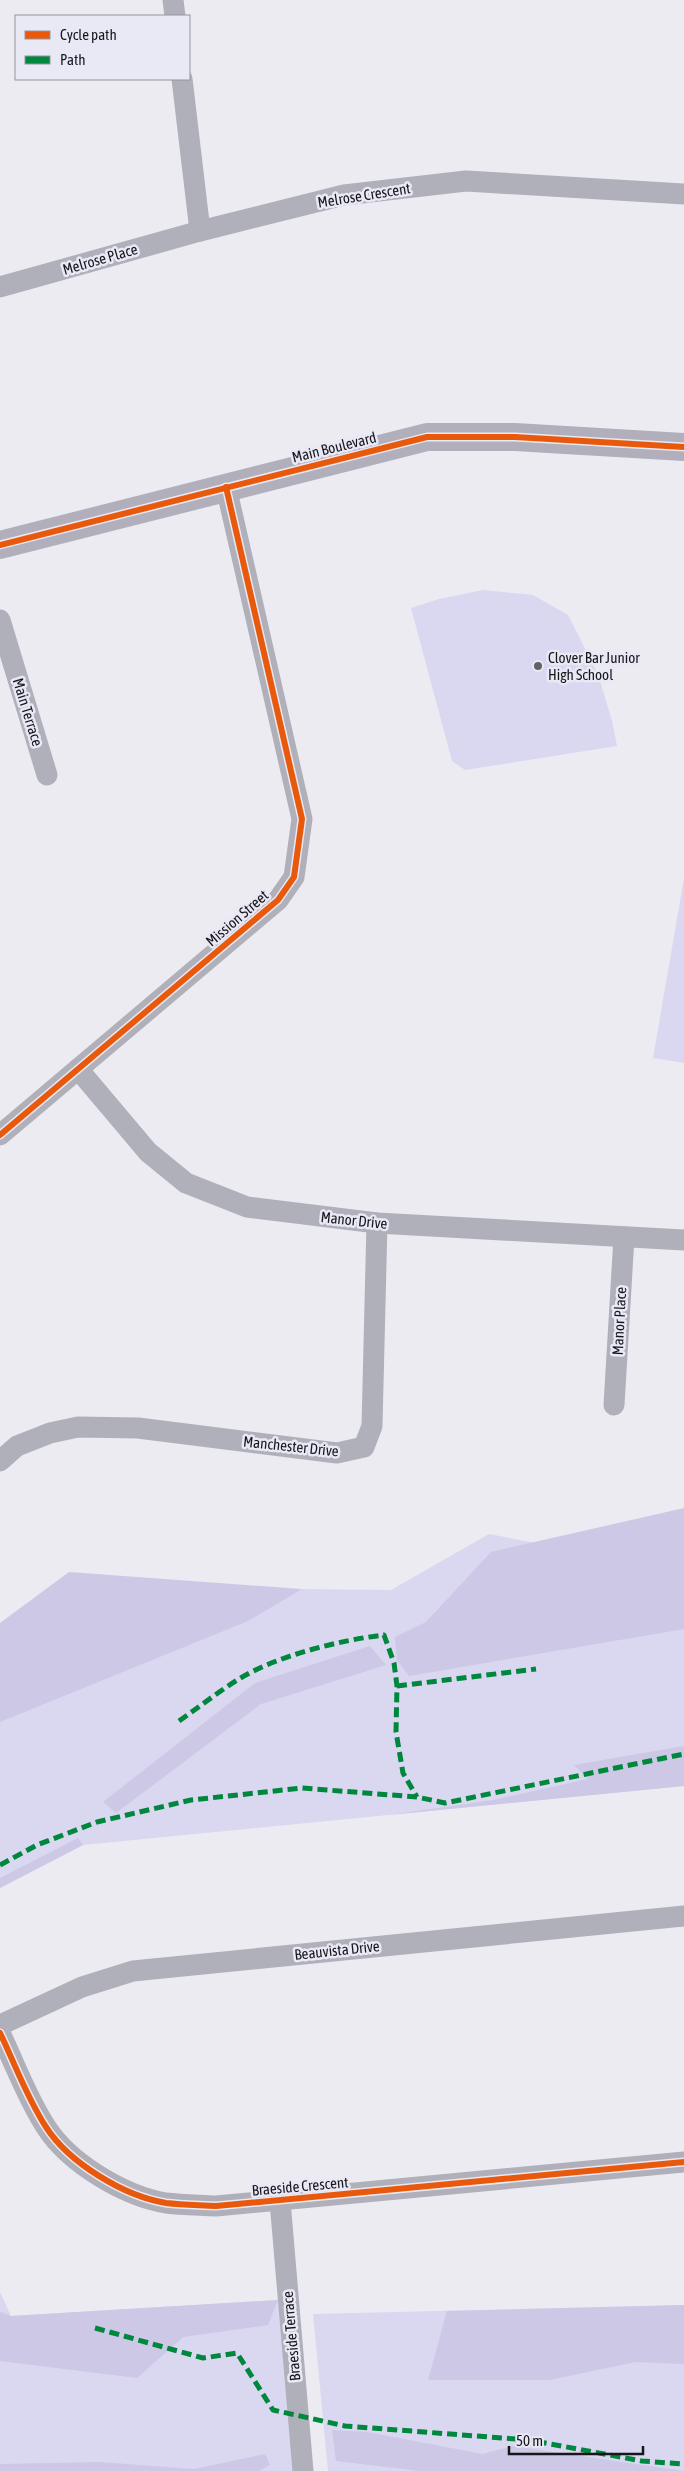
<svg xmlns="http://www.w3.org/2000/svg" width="684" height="2471" viewBox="0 0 684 2471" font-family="'Asap Condensed',sans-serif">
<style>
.green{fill:#dad7f0}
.forest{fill:#ccc8e5}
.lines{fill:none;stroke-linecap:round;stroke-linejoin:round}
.street{stroke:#b0b0bb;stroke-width:21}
.secondary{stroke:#b0afbb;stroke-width:28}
.quiet{stroke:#00873e;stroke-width:5;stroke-dasharray:10 5;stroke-linecap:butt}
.cycleway-casing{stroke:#e9e8f5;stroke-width:9}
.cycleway{stroke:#e8590c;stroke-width:6}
.poi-dot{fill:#626166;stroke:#e9e8f5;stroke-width:2}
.labels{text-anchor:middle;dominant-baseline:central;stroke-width:5;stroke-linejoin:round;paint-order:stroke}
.street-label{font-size:15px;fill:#17171b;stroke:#e9e8f5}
.poi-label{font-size:15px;fill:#17171b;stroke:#e9e8f5;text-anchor:start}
</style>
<rect width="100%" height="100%" fill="#ecebf2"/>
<g class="green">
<path d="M483,590L533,595L568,615L598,674L612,721L617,746L465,770L452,761L411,608L439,599Z"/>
<path d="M684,878V1063L653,1058Z"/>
<path d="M489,1534L656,1566L684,1553V1786L83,1845L0,1888V1669L302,1589L391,1590Z"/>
<path d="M0,2292L11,2316L278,2300L295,2471H0Z"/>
<path d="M684,2305V2471H328L313,2314Z"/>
</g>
<g class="forest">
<path d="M684,1508V1629L409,1676L397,1660L395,1637L426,1622L491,1552Z"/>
<path d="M69,1572L302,1589L248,1621L0,1722V1623Z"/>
<path d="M370,1646L386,1665L261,1704L116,1813L103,1802L255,1683Z"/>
<path d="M684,1746V1786L389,1815L493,1800L588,1779L574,1765Z"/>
<path d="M78,1838L83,1845L0,1888V1878Z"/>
<path d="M278,2300L268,2325L183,2337L137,2378L0,2361V2312L11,2316Z"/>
<path d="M684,2305V2364L636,2362L549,2380H428L447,2311Z"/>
<path d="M332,2430L367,2432L483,2454L512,2446L684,2471H420L336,2461Z"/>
<path d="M265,2454L270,2465L259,2471H0V2464L99,2462L194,2469Z"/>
</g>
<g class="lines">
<g class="street">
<path d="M173,0L175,16"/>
<path d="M182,79L200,231"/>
<path d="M0,287L200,231L344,195L466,181L684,194"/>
<path d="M0,620L47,775"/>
<path d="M78,1069L148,1152L186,1183L247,1207L377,1223L684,1240"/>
<path d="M0,1135L278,900L294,877L302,819L226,487"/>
<path d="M614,1405L624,1237"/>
<path d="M0,1461L17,1446L50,1433L78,1427L138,1428L337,1453L364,1447L372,1426L377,1223"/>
<path d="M0,2025L82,1987L133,1971L684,1916"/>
<path d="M0,2033C15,2064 27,2098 46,2127C69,2163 124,2196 166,2203C183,2205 200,2205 216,2206L684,2162"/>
<path d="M280,2201L303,2471"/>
</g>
<path class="secondary" d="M0,545L427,437H515L684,447"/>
<g class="quiet">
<path d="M397,1686L536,1669"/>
<path d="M179,1721C199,1707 218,1692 239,1679C276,1656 340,1640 384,1635L394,1663L397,1686L396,1732L403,1773L417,1797"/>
<path d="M0,1865L37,1845L97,1822L191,1800L302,1788L417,1797L445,1803L684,1754"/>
<path d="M95,2328L203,2358L237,2353L273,2410L345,2426L529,2440L642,2461L684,2464"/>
</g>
<defs>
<g id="cycleway">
<path d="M0,545L427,437H515L684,447"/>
<path d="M0,1135L278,900L294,877L302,819L226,487"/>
<path d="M0,2033C15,2064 27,2098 46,2127C69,2163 124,2196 166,2203C183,2205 200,2205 216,2206L684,2162"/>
</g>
</defs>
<use href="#cycleway" class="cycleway-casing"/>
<use href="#cycleway" class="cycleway"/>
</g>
<circle class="poi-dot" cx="538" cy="666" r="5"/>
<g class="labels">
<g class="street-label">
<text transform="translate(364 195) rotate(-9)">Melrose Crescent</text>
<text transform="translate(100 259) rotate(-16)">Melrose Place</text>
<text transform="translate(334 447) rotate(-14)">Main Boulevard</text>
<text transform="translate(28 712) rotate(73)">Main Terrace</text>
<text transform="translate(237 918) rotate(-41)">Mission Street</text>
<text transform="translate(354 1220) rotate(6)">Manor Drive</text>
<text transform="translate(619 1321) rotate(-87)">Manor Place</text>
<text transform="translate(291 1446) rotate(6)">Manchester Drive</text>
<text transform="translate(337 1950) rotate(-6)">Beauvista Drive</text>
<text transform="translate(300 2186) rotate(-5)">Braeside Crescent</text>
<text transform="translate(291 2336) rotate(-95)">Braeside Terrace</text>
</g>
<g class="poi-label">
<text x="548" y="657">Clover Bar Junior<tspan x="548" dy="17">High School</tspan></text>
</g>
</g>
<rect x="15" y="15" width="175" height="65" fill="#e9e8f5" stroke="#95949e"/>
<rect x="25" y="31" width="25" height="8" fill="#e8590c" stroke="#95949e"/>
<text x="60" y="40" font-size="15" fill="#17171b">Cycle path</text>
<rect x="25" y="56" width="25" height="8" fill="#00873e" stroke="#95949e"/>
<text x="60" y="65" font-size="15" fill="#17171b">Path</text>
<path d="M509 2446v8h134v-8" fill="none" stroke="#17171b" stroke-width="2.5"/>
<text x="516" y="2446" font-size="15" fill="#17171b" stroke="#e9e8f5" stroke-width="4" paint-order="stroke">50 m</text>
</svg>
